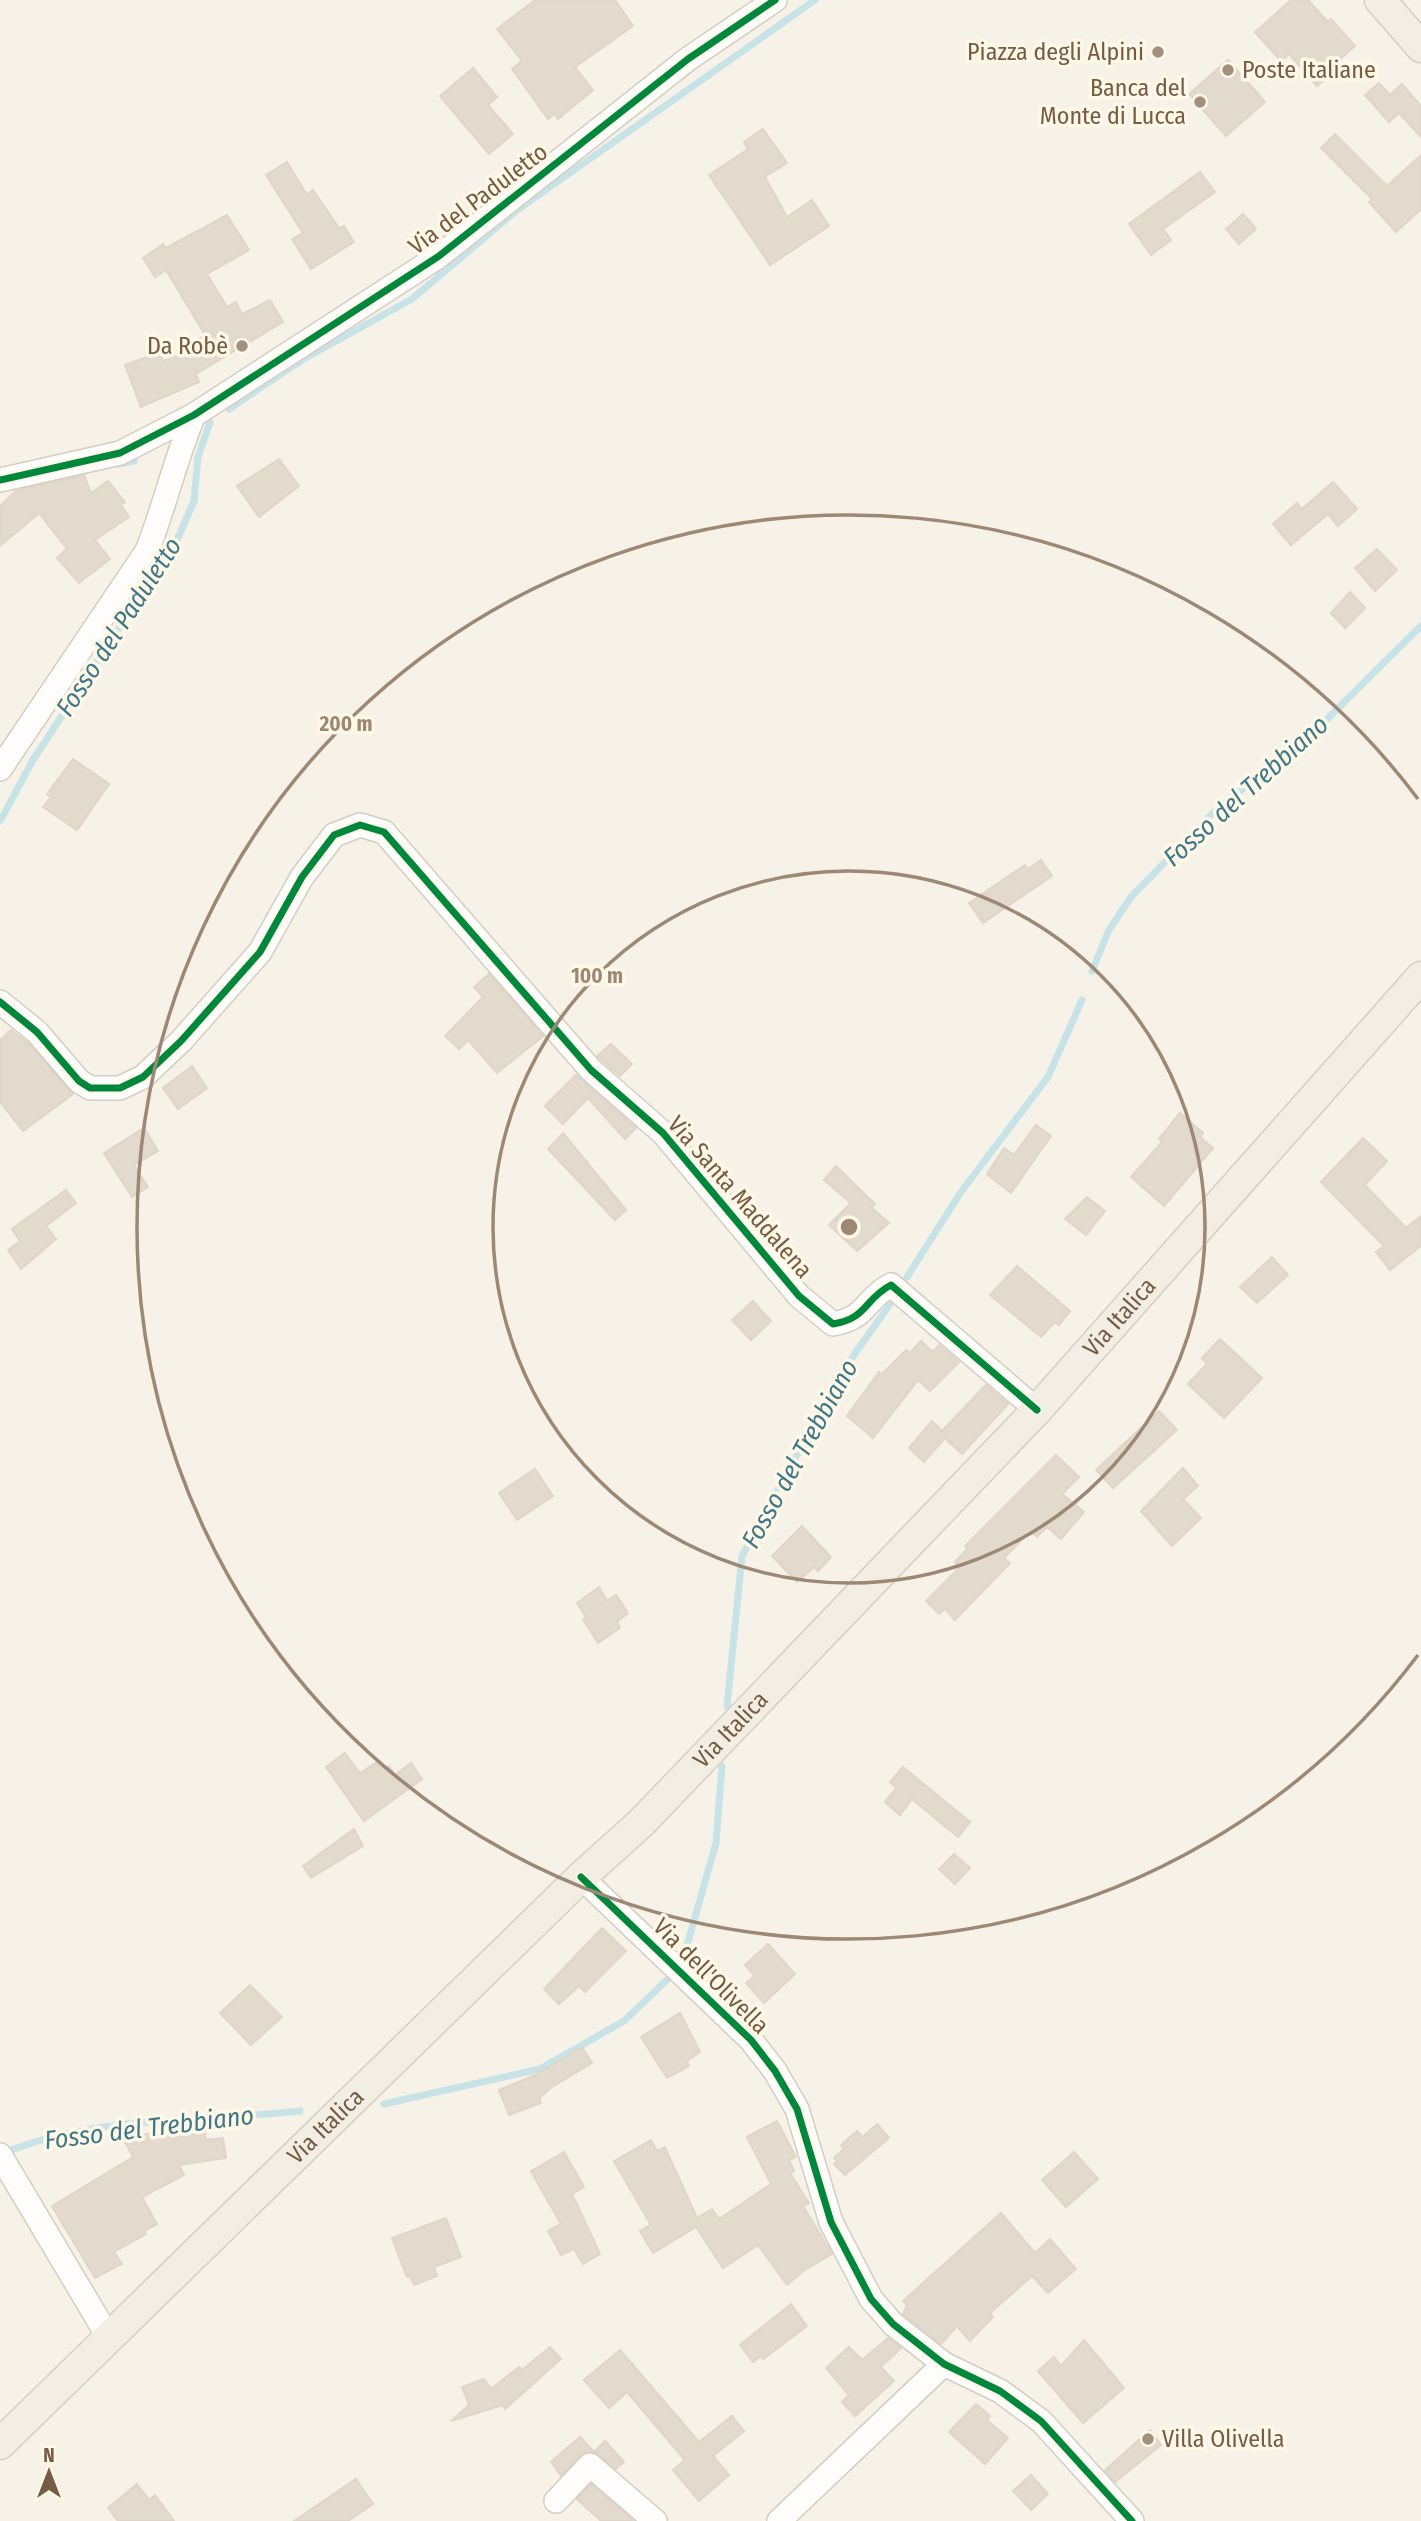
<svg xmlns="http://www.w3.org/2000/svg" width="1421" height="2521" viewBox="0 0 1421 2521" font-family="'Fira Sans Condensed',sans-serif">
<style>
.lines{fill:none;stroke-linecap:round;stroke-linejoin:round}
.stream{stroke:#c7e3e8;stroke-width:7}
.building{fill:#e3dace;stroke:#e0d5c9;stroke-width:2}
.minor-casing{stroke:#d6cdc2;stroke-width:26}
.major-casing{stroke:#d6cdc3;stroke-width:33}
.minor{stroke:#fefdfb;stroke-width:23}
.major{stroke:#f2eee4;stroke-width:30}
.cycleway-casing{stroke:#fff8e7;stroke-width:11}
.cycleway{stroke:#00873e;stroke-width:7}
.ring{fill:none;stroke:#9c8875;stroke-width:3.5}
.poi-dot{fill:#a3907e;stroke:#fff8e7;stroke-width:2.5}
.labels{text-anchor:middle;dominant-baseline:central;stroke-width:7;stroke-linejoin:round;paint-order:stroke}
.poi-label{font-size:24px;fill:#765b45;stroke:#fff8e7;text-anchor:end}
.street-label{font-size:24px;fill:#765b45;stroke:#fff8e7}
.water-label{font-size:26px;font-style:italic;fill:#3e788b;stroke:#fff8e7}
.centre{fill:#9c8875;stroke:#fff8e7;stroke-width:3.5}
.ring-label{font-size:21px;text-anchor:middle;font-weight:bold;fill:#9c8875;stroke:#fff8e7;stroke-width:7;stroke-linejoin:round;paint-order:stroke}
</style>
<rect width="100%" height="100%" fill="#f7f2e7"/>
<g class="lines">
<g class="stream">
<path d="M229,409L302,360L412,299L516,211L815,0"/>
<path d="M118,464L134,461"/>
<path d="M0,821L33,760L178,538L194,501L198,457L210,422"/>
<path d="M1092,971L1109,930L1131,897L1213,813L1317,729L1421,626"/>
<path d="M907,1277L961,1192L1048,1077L1082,1000"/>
<path d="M727,1706L742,1556L842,1372L895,1297"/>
<path d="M684,1956L716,1843L722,1766"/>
<path d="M384,2104L540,2069L624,2021L671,1976"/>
<path d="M4,2153C95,2115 203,2122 300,2111"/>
</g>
</g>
<g class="building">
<path d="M535,0H615L633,26L575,67L593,90L558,119L554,114L548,119L512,69L522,61L497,29Z"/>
<path d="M1291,0H1308L1328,22L1331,19L1355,46L1339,60L1342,64L1317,86L1289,54L1281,61L1255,32Z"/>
<path d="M1228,60L1265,102L1226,136L1189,94Z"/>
<path d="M473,68L497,97L488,105L513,134L489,154L440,96Z"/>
<path d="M1379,83L1390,95L1402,84L1421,106V137L1399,113L1389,122L1365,95Z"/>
<path d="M763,129L787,163L765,177L787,217L812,200L829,226L770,265L709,175L748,149L744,142Z"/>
<path d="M1335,134L1387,186L1421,155V209L1396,232L1369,202L1372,199L1321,148Z"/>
<path d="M287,162L307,195L313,190L339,228L344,226L354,242L311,269L292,239L303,233L266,175Z"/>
<path d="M1200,172L1215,192L1163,229L1171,240L1151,255L1129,224Z"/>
<path d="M1243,214L1256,229L1239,244L1226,229Z"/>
<path d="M227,215L249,250L207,274L227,307L236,302L242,314L270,300L283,322L196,374L199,382L141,407L125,365L160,352L163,361L205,346L200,338L205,335L166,270L155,277L143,258L163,244L166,248Z"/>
<path d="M279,459L299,486L259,517L237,486Z"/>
<path d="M84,475L91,493L108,481L125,502L121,505L129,517L95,540L110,559L79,583L57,558L67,549L39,513L0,546V506L16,491Z"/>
<path d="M1333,482L1357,509L1338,526L1328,514L1291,545L1273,524L1297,503L1302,509Z"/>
<path d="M1377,549L1397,570L1375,591L1355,568Z"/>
<path d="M1350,592L1365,608L1345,628L1331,613Z"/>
<path d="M73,759L109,784L77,830L43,807L51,797L47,794Z"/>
<path d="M1041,860L1052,876L983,923L969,903L1025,865L1028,869Z"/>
<path d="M489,974L543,1036L497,1073L468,1040L459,1049L445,1036L483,997L474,987Z"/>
<path d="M11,1030L28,1043L73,1094L23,1131L0,1102V1040Z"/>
<path d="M611,1044L632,1064L620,1076L597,1056Z"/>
<path d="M192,1066L207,1088L178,1109L163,1088Z"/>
<path d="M576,1075L636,1128L625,1139L588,1098L563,1124L545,1106Z"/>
<path d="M1180,1113L1203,1133L1200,1137L1213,1148L1164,1206L1131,1177L1162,1142L1159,1139Z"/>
<path d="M1036,1125L1051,1136L1011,1193L987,1174L1004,1148L1014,1155Z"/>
<path d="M144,1128L158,1151L134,1165L148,1187L132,1197L104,1153Z"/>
<path d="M563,1133L626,1210L615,1220L548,1149Z"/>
<path d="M1363,1138L1387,1161L1365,1185L1406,1228L1421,1216V1246L1390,1270L1376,1252L1384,1246L1321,1182Z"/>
<path d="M836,1166L875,1204L872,1208L889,1223L857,1251L829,1225L851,1203L824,1180Z"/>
<path d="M66,1190L76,1203L46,1226L56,1239L21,1269L8,1250L20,1241L12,1229Z"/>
<path d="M1087,1197L1105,1211L1086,1235L1065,1219Z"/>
<path d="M1272,1257L1288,1275L1257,1303L1240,1287Z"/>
<path d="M1017,1266L1070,1311L1059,1325L1055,1322L1041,1337L990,1295Z"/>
<path d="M753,1301L771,1321L751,1340L732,1320Z"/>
<path d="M1220,1339L1262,1378L1224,1418L1188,1384L1207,1364L1202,1358Z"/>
<path d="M921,1341L933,1352L939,1345L959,1362L930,1391L918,1380L873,1438L847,1416L879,1372L882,1374L906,1350L910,1353Z"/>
<path d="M986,1385L1008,1404L962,1454L945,1438L924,1462L909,1448L932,1421L942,1431Z"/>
<path d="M1159,1411L1177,1430L1113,1488L1096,1470Z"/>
<path d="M1056,1455L1079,1477L1062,1494L1084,1512L1061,1539L1047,1527L1037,1537L1030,1531L1004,1558L1010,1563L955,1620L945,1609L939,1614L926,1601L960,1567L955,1562L968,1548L965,1546Z"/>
<path d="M1183,1468L1198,1486L1183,1499L1201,1518L1172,1546L1141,1511Z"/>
<path d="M535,1469L553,1496L517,1520L499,1493Z"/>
<path d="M802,1526L831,1557L818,1571L814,1567L797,1582L772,1556Z"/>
<path d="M599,1587L607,1601L616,1595L628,1613L617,1622L620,1628L598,1643L583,1619L586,1617L577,1603Z"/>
<path d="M345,1753L360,1773L377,1762L383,1769L389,1766L395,1775L411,1763L422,1779L364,1821L326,1767Z"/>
<path d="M903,1767L970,1822L958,1837L912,1799L900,1815L885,1802L896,1788L890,1782Z"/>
<path d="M354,1829L363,1846L311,1878L303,1866Z"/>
<path d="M954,1854L970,1868L955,1884L939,1869Z"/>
<path d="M602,1928L626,1951L585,1992L579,1986L559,2004L544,1989Z"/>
<path d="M768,1944L795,1974L764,2003L746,1983L755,1976L745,1965Z"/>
<path d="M250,1985L282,2017L251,2045L220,2013Z"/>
<path d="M680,2013L700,2052L687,2061L689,2066L667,2078L641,2037Z"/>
<path d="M582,2047L592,2063L552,2087L539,2098L541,2103L509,2115L499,2090L535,2075Z"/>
<path d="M777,2121L796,2157L789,2160L794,2171L790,2173L809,2203L803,2206L832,2254L803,2271L787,2285L758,2245L723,2268L696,2227L653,2253L640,2231L651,2225L614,2161L651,2140L657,2151L665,2147L697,2218L712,2209L719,2219L771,2184L747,2137Z"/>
<path d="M877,2124L889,2138L845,2175L834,2164L837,2162L834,2158L844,2149L841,2145L857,2131L863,2137Z"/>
<path d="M204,2130L206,2140L223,2138L226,2158L179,2165L184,2175L142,2197L157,2224L144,2231L146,2234L114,2252L122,2264L95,2278L52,2206L133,2157L125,2142L141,2139L140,2135L167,2131L171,2135Z"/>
<path d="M564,2152L584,2187L572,2194L600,2254L583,2264L574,2249L561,2255L548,2231L561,2224L531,2171Z"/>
<path d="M1074,2152L1098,2179L1066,2207L1042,2180Z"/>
<path d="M1001,2213L1035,2253L1050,2239L1076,2269L1048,2293L1032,2276L990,2313L993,2317L970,2341L957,2326L941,2344L903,2314L907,2305L903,2301Z"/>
<path d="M446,2218L461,2257L434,2267L437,2276L414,2285L410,2276L407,2277L392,2238Z"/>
<path d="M791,2304L807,2326L763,2359L761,2356L753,2362L740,2345Z"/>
<path d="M888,2338L901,2348L881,2367L894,2381L855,2416L842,2402L849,2395L826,2368L849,2347L862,2360Z"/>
<path d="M1084,2340L1124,2388L1083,2423L1038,2371L1054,2357L1061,2366Z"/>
<path d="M550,2347L561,2359L505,2409L503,2405L451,2421L469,2405L462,2387L484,2379L491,2389L519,2367L522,2370Z"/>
<path d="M620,2350L699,2442L732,2416L744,2431L713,2456L729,2475L699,2501L673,2470L685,2460L627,2392L609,2408L584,2380Z"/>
<path d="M976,2404L990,2416L987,2420L1008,2438L985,2464L949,2432Z"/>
<path d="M1150,2430L1161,2445L1115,2482L1105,2470Z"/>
<path d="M580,2437L594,2452L580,2455L561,2476L551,2462Z"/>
<path d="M605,2441L624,2462L616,2469L594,2452Z"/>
<path d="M1031,2475L1048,2494L1031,2510L1013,2491Z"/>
<path d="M356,2479L373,2504L348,2521H294Z"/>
<path d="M137,2484L149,2500L155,2495L174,2521H118L108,2508Z"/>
<path d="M591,2484L634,2521H601L577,2499Z"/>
</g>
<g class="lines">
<defs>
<g id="minor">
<path d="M0,480L120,453L194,415L439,256L688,59L775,0"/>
<path d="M0,769L147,551C165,506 175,459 194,415"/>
<path d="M0,1002L37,1032L79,1081L90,1088H120L143,1077L181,1041L260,952L302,877L334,835L360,825L384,832L591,1070L663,1133L799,1296L833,1324C868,1318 864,1299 891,1285L1037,1410"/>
<path d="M581,1877L751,2040L775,2071L797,2109L831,2222L871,2299L893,2324L944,2364L1000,2391L1041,2421L1132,2521"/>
<path d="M0,2155L109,2338"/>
<path d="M556,2501L590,2465L655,2521"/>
<path d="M779,2521L944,2364"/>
</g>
<g id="major">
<path d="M1380,0L1421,47"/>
<path id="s1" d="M0,2444L581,1877L641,1823L1037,1410L1421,977"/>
</g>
</defs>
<use href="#minor" class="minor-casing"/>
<use href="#major" class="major-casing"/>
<use href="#minor" class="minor"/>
<use href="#major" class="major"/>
<defs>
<g id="cycleway">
<path d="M0,480L120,453L194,415L439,256L688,59L775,0"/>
<path d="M0,1002L37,1032L79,1081L90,1088H120L143,1077L181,1041L260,952L302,877L334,835L360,825L384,832L591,1070L663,1133L799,1296L833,1324C868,1318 864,1299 891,1285L1037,1410"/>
<path d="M581,1877L751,2040L775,2071L797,2109L831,2222L871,2299L893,2324L944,2364L1000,2391L1041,2421L1132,2521"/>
</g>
</defs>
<use href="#cycleway" class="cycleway-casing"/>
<use href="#cycleway" class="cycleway"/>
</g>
<g class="ring">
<circle cx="849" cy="1227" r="356"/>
<path d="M1418 1655A712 712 0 1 1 1418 799"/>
</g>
<g class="poi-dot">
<circle cx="1158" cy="52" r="7"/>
<circle cx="1228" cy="70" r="7"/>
<circle cx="1200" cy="102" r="7"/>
<circle cx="242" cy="346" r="7"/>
<circle cx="1148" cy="2439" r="7"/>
</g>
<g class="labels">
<g class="poi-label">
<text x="1144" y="52">Piazza degli Alpini</text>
<text x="1242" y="70" text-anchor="start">Poste Italiane</text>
<text x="1186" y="88">Banca del<tspan x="1186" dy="28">Monte di Lucca</tspan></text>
<text x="228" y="346">Da Robè</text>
<text x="1162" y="2439" text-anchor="start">Villa Olivella</text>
</g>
<g class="street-label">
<text transform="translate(478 199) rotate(-37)">Via del Paduletto</text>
<text transform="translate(740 1197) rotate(49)">Via Santa Maddalena</text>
<text stroke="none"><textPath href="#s1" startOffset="1589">Via Italica</textPath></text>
<text stroke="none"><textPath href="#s1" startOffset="1022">Via Italica</textPath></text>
<text transform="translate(711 1976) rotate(45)">Via dell'Olivella</text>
<text stroke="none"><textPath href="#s1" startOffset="455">Via Italica</textPath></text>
</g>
<g class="water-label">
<text transform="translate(119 627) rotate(-57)">Fosso del Paduletto</text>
<text transform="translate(1246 791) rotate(-42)">Fosso del Trebbiano</text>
<text transform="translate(800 1454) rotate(-61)">Fosso del Trebbiano</text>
<text transform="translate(149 2128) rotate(-7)">Fosso del Trebbiano</text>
</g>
</g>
<circle cx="849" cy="1227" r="10" class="centre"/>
<g class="ring-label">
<text x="346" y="731">200 m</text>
<text x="597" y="983">100 m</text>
</g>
<g transform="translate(49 2472)" stroke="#fff8e7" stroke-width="5" paint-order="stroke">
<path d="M0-5L12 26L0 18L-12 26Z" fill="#765b45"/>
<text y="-10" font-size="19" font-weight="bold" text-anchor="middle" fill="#765b45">N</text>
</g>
</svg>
